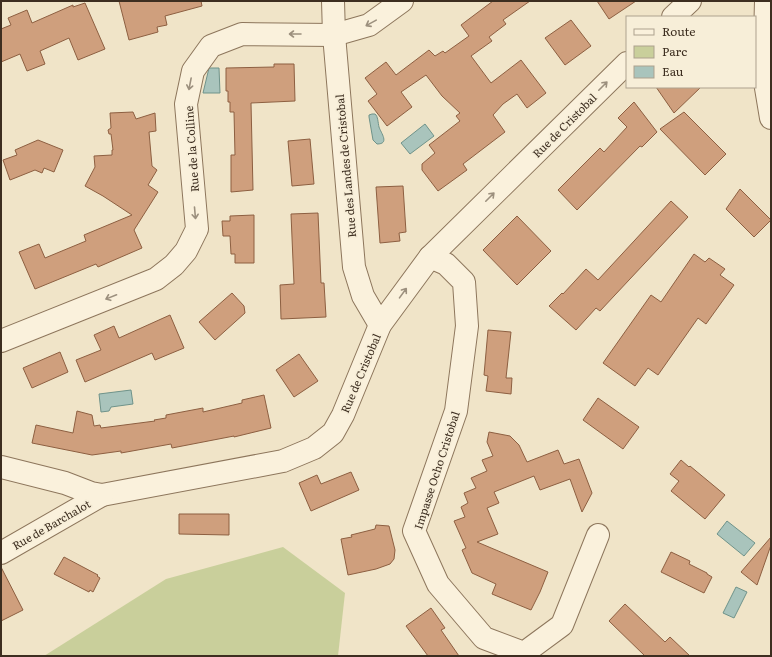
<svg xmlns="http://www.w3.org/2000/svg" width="772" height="657" viewBox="0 0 772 657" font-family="Literata,serif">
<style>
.green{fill:#c9cf9b}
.water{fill:#a9c4bc;stroke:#6f938a}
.building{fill:#cf9f7d;stroke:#8d5f41}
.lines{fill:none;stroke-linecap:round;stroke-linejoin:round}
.street-casing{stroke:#8d765c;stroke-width:24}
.street{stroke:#faf1dc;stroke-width:22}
.oneway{stroke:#9c907e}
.labels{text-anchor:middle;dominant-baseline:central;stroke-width:3.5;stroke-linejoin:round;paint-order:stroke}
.street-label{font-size:11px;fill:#3d2e20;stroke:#f7eed8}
</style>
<rect width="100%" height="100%" fill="#f0e4c8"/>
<path class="green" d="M283,547L345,593L338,656H44L166,579Z"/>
<g class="water">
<path d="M209,68H219L220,93H203Z"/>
<path d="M372,114C373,114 374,114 375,114C378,116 378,123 379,127C381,133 390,144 377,144L373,140L369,117V115Z"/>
<path d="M425,124L434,136L410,154L401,143Z"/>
<path d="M131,390L133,404L111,407L109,411L101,412L99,394Z"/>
<path d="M727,521L755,543L744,556L717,534Z"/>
<path d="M736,587L747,592L734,618L723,613Z"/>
</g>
<g class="building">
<path d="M119,1H201L202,6L165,16L167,25L157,27L158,32L129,40Z"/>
<path d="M493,1H530L503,20L506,24L489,37L492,41L471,56L491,83L521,60L546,93L527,108L517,94L503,104L493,115L505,132L463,164L467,170L438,191L422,170V164L435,153L429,145L460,121L456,116L460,113L442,96L426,75L401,92L412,107L387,126L368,101L377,94L365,78L386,62L396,75L429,50L435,56L443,51L445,53L469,36L461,25Z"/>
<path d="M597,1H636L609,19Z"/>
<path d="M85,3L105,49L78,60L69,38L40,51L45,64L27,71L20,54L1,62V29L11,25L8,18L27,10L32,23L73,5V7Z"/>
<path d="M571,20L591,46L565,65L545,38Z"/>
<path d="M274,64H294L295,101L251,103L253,190L231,192V155H235L234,112H230V102H228V91H226V68L274,67Z"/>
<path d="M656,87H701L674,113Z"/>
<path d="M634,102L657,132L642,147L640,146L577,210L558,190L600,148L604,152L627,127L618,118Z"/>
<path d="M133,112L136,119L155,113L156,131L149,132L152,166L157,170L148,185L158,192L134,230L142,248L98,267L96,264L35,289L19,252L39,244L45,258L86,241L84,235L132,215L103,196L85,186L95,167L94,156L112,155V150H113L111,134H109L108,130L111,128L110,113Z"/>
<path d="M684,112L726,154L705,175L660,129Z"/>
<path d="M310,139L314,184L292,186L288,141Z"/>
<path d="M38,140L63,150L54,172L44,168L42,173L35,170L10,180L3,160L17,155L15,150Z"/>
<path d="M403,186L406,232L399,233L400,241L380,243L376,187Z"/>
<path d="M740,189L771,220L754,237L726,209Z"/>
<path d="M671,201L688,217L600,311L596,308L576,330L549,306L562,293L563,294L586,269L598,280Z"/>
<path d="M318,213L321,283H324L326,317L281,319L280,285L294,284L291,214Z"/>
<path d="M254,215V263H235V254H231L230,236H223L222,221H230V216Z"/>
<path d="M517,216L551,251L517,285L483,250Z"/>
<path d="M694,254L705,262L709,258L725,269L720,275L734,285L706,324L698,318L658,375L648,368L635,386L603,363L651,295L661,302Z"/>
<path d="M232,293L244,306L245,313L215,340L199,322Z"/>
<path d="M170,315L184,348L155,360L152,353L85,382L76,360L101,350L94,335L114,326L119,338Z"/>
<path d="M488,330L511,332L506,378H512L511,394L486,391L488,376L484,375Z"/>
<path d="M60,352L68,372L32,388L23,368Z"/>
<path d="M299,354L318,381L294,397L276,370Z"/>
<path d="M264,395L271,428L234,437V436L172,448L171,444L121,453V451L92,455L32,443L36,425L73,433L77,411L92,415L94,426L100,425L101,428L155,421L154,420L166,418V415L203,408V412L242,403V400Z"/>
<path d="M598,398L639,427L623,449L583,420Z"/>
<path d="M489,432L510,436L519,445L527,462L558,450L564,464L579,459L592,493L582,512L570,479L540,490L534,476L494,492L499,503L487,508L498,534L477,542L548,572L540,592L531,610L492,594L496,584L472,573L462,550L466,548L454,521L465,517L461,507L468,503L464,493L476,488L471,478L487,471L482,460L493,456L487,442Z"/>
<path d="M681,460L689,467L690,466L725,495L705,519L671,491L679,481L670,474Z"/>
<path d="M351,472L359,490L311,511L299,483L317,475L321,484Z"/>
<path d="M179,514H229V535L179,534Z"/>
<path d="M376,525L389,526L395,550L394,559L390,564L376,569L348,575L341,539L352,537L351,535L375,529Z"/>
<path d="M771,537V545L757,585L741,572Z"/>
<path d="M671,552L690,561L689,564L707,573V574L712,577L704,593L661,572Z"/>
<path d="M64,557L98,575L97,576L100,578L93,592L90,590L89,592L54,574Z"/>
<path d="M1,567L23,610L1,621Z"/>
<path d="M625,604L665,642L670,637L690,656H645L609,621Z"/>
<path d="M431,608L445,628L441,630L459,656H428L406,626Z"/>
</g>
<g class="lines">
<defs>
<g id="street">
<path d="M333,1L334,35L354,267L363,296L380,325"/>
<path d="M766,1L764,76L771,118"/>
<path d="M673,17L690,1"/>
<path d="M430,257L446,264L464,282L467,326L456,411L414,531L438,584L484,638L524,653L562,625L598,535"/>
<path d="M1,341L156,279L174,265L186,251L197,229L186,104L193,71L211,46L242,34L334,35L369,25L402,1"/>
<path d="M1,467L65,483L91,493L102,495L283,461L314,448L333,433L343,415L380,325L430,257L627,63"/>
<path d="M1,553L102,495"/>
</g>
</defs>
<use href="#street" class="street-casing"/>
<use href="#street" class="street"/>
</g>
<defs><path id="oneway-shaft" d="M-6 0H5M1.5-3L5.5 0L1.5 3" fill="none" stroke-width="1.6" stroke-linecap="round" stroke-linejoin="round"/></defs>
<g class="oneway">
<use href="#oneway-shaft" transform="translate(371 23) rotate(151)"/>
<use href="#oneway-shaft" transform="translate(295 34) rotate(-180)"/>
<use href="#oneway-shaft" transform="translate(190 84) rotate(101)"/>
<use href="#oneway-shaft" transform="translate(603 86) rotate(-45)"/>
<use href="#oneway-shaft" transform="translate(490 197) rotate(-45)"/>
<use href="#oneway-shaft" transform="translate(195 213) rotate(85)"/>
<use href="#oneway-shaft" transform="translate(403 293) rotate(-54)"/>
<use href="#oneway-shaft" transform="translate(111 297) rotate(158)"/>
</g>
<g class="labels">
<g class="street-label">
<text transform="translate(564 125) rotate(-45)">Rue de Cristobal</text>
<text transform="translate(191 149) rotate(-94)">Rue de la Colline</text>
<text transform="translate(345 166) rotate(-95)">Rue des Landes de Cristobal</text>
<text transform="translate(360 373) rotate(-67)">Rue de Cristobal</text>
<text transform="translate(436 470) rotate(-72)">Impasse Ocho Cristobal</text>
<text transform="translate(51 524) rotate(-30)">Rue de Barchalot</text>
</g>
</g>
<rect width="772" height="657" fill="none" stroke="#3d2e20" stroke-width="4"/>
<rect x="626" y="16" width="130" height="72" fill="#f7eed8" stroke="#ada18e"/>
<rect x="634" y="29" width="20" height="6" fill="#faf1dc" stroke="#ada18e"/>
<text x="662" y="36" font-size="12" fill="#3d2e20">Route</text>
<rect x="634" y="46" width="20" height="12" fill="#c9cf9b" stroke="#ada18e"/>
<text x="662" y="56" font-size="12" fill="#3d2e20">Parc</text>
<rect x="634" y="66" width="20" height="12" fill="#a9c4bc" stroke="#ada18e"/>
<text x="662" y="76" font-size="12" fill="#3d2e20">Eau</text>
</svg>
